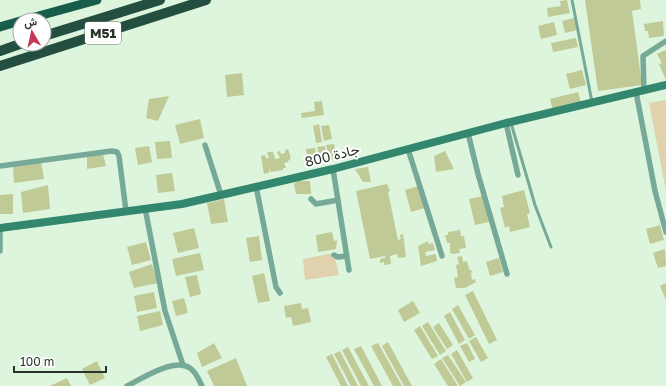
<svg xmlns="http://www.w3.org/2000/svg" width="666" height="386" viewBox="0 0 666 386" font-family="'Golos Text',Vazirmatn,sans-serif">
<style>
.green{fill:#dfd2ad}
.building{fill:#bfca96}
.lines{fill:none;stroke-linecap:round;stroke-linejoin:round}
.service{stroke:#77a998;stroke-width:3}
.minor{stroke:#77a998;stroke-width:5.5}
.secondary{stroke:#34876f;stroke-width:8}
.trunk{stroke:#185c4a;stroke-width:9}
.motorway{stroke:#244e40;stroke-width:10}
.labels{text-anchor:middle;dominant-baseline:central;stroke-width:4;stroke-linejoin:round;paint-order:stroke}
.shield{fill:#fff;stroke:#6a706a;stroke-width:1}
.shield-label{font-size:13px;font-weight:bold;fill:#2a332a}
.street-label{font-size:14px;fill:#2a332a;stroke:#fff}
</style>
<rect width="100%" height="100%" fill="#def5dd"/>
<g class="green">
<path d="M666,100V191L649,103Z"/>
<path d="M334,253L339,275L305,280L303,259Z"/>
</g>
<g class="building">
<path d="M567,0L570,13L548,17L547,8L561,6L560,1Z"/>
<path d="M585,0H640L641,9L632,11L642,85L598,91Z"/>
<path d="M574,18L577,30L565,33L562,21Z"/>
<path d="M663,21L664,36L649,38L648,31H645L644,24Z"/>
<path d="M554,22L557,35L541,39L538,26Z"/>
<path d="M576,38L578,47L553,52L551,43Z"/>
<path d="M666,50V80L659,64L662,63L657,54Z"/>
<path d="M582,70L586,85L570,89L566,74Z"/>
<path d="M242,73L244,95L227,97L225,75Z"/>
<path d="M578,92L581,103L553,110L550,99Z"/>
<path d="M169,96L158,121L146,118L149,99Z"/>
<path d="M322,101L324,115L302,118L301,113L315,111L314,102Z"/>
<path d="M200,119L204,138L180,144L175,125Z"/>
<path d="M319,124L322,142L316,143L313,126Z"/>
<path d="M329,125L332,139L324,141L321,126Z"/>
<path d="M170,141L172,158L157,159L155,142Z"/>
<path d="M334,144L337,158L330,160L326,145Z"/>
<path d="M149,146L152,162L138,165L135,148Z"/>
<path d="M325,146L328,162L321,163L317,147Z"/>
<path d="M315,148L318,164L309,165L306,149Z"/>
<path d="M288,149L291,158H290V161L288,160V162L284,163L286,168H283V170L271,172L269,167L270,172L264,174L261,156L265,155L266,158H269L267,152H273L275,159L280,158L277,152L280,151L281,154L285,153V150Z"/>
<path d="M445,151L454,169L436,172L434,156Z"/>
<path d="M103,154L106,166L87,169V157Z"/>
<path d="M41,161L44,179L14,183L13,166Z"/>
<path d="M368,167L371,182H363L355,169Z"/>
<path d="M172,173L175,191L158,193L156,175Z"/>
<path d="M297,181H310L311,194H296L294,184Z"/>
<path d="M387,184L390,191L388,192L398,240L401,239L400,235L403,234L406,257L398,258L397,254L390,256L391,264L384,265V262L380,263V259L385,258V256L370,259L356,191Z"/>
<path d="M48,185L50,209L23,213L21,192Z"/>
<path d="M419,186L425,208L411,212L405,190Z"/>
<path d="M524,190L530,213L527,214L530,227L510,232L509,226L505,228L500,208L504,207L502,196Z"/>
<path d="M13,194V214H0V195Z"/>
<path d="M483,196L489,222L475,225L469,199Z"/>
<path d="M224,199L228,222L211,224L207,203Z"/>
<path d="M660,225L664,240L650,244L646,229Z"/>
<path d="M194,228L199,248L178,253L173,233Z"/>
<path d="M460,230L461,236H464L466,248L459,249L460,253L453,254L450,253V243H447L445,235H448V232Z"/>
<path d="M332,232L334,241L337,240L336,249L318,252L316,235Z"/>
<path d="M259,236L262,260L250,262L246,238Z"/>
<path d="M428,241V244L433,243L435,250L425,252L426,256L436,254L437,261L421,266L418,246Z"/>
<path d="M146,242L151,260L132,265L127,247Z"/>
<path d="M665,249L666,266L658,268L653,253Z"/>
<path d="M200,253L204,270L176,276L172,259Z"/>
<path d="M462,256L463,262L467,261L469,269L473,272L471,273L472,280L475,279L476,282L465,288H456L454,278L458,277L456,265L459,264L457,257Z"/>
<path d="M499,258L503,272L490,276L486,262Z"/>
<path d="M152,264L158,283L134,288L129,272Z"/>
<path d="M264,273L270,301L258,303L252,276Z"/>
<path d="M197,275L201,294L190,297L185,277Z"/>
<path d="M666,283V300L660,286Z"/>
<path d="M473,291L497,340L489,344L465,295Z"/>
<path d="M154,292L157,308L137,312L134,296Z"/>
<path d="M184,298L188,313L176,316L172,301Z"/>
<path d="M413,301L420,313L404,322L398,310Z"/>
<path d="M301,303L302,309L308,308L311,322L293,326L291,317L286,318L284,306Z"/>
<path d="M458,305L475,335L469,339L452,309Z"/>
<path d="M160,311L163,325L140,331L137,316Z"/>
<path d="M450,312L465,340L459,344L444,316Z"/>
<path d="M428,322L446,351L440,355L422,326Z"/>
<path d="M439,323L453,345L447,349L433,327Z"/>
<path d="M420,326L438,356L432,359L414,330Z"/>
<path d="M476,337L488,358L481,362L469,341Z"/>
<path d="M388,342L412,386H404L382,346Z"/>
<path d="M214,343L222,358L202,367L197,353Z"/>
<path d="M378,343L402,386H393L371,346Z"/>
<path d="M467,343L475,359L469,362L460,346Z"/>
<path d="M361,346L382,386H374L354,349Z"/>
<path d="M348,347L369,386H361L342,350Z"/>
<path d="M457,350L473,378L467,382L451,354Z"/>
<path d="M340,351L358,386H351L334,354Z"/>
<path d="M332,354L348,386H341L326,357Z"/>
<path d="M448,355L466,382L460,386L442,358Z"/>
<path d="M236,358L247,386H214L207,371Z"/>
<path d="M441,359L458,386H448L434,364Z"/>
<path d="M97,361L105,378L90,385L82,369Z"/>
<path d="M67,378L71,386H50Z"/>
</g>
<g class="lines">
<g class="service">
<path d="M572,0L592,102"/>
<path d="M511,123L535,205L551,247"/>
</g>
<g class="minor">
<path d="M644,90L643,56L666,41"/>
<path d="M636,92L655,191L666,232"/>
<path d="M506,123L518,175"/>
<path d="M468,133L478,174L507,274"/>
<path d="M205,145L221,195"/>
<path d="M408,149L442,256"/>
<path d="M0,166L112,151L117,152L119,156L126,211"/>
<path d="M333,169L349,270"/>
<path d="M256,186L276,287L280,293"/>
<path d="M311,199L316,204L338,200"/>
<path d="M145,208L165,311L183,365"/>
<path d="M0,251V228"/>
<path d="M334,255L338,257L346,256"/>
<path d="M127,386C141,379 175,357 190,368C196,372 199,380 202,386"/>
</g>
<path class="secondary" d="M0,228L182,204L333,169L506,123L666,85"/>
<g class="trunk">
<path d="M24,20L97,0"/>
<path d="M0,27L20,21"/>
</g>
<g class="motorway">
<path d="M44,36L160,0"/>
<path d="M0,51L20,44"/>
<path d="M0,66L206,0"/>
</g>
</g>
<g class="labels">
<rect class="shield" x="85" y="22" width="36" height="22" rx="3"/>
<g class="shield-label">
<text x="103" y="33">M51</text>
</g>
<g class="street-label">
<text transform="translate(332 155) rotate(-14)">جادة 800</text>
</g>
</g>
<g transform="translate(32 32) rotate(351)"><circle r="19" fill="#ffffff" stroke="#aaadaa"/>
<path d="M0-3L7 15L0 10L-7 15Z" fill="#c63656"/>
<text y="-6" font-size="11" font-weight="bold" text-anchor="middle" fill="#2a332a">ش</text>
</g>
<path d="M14 366v6h92v-6" fill="none" stroke="#2a332a" stroke-width="2"/>
<text x="20" y="366" font-size="12" fill="#2a332a" stroke="#ffffff" stroke-width="3" paint-order="stroke">100 m</text>
</svg>
